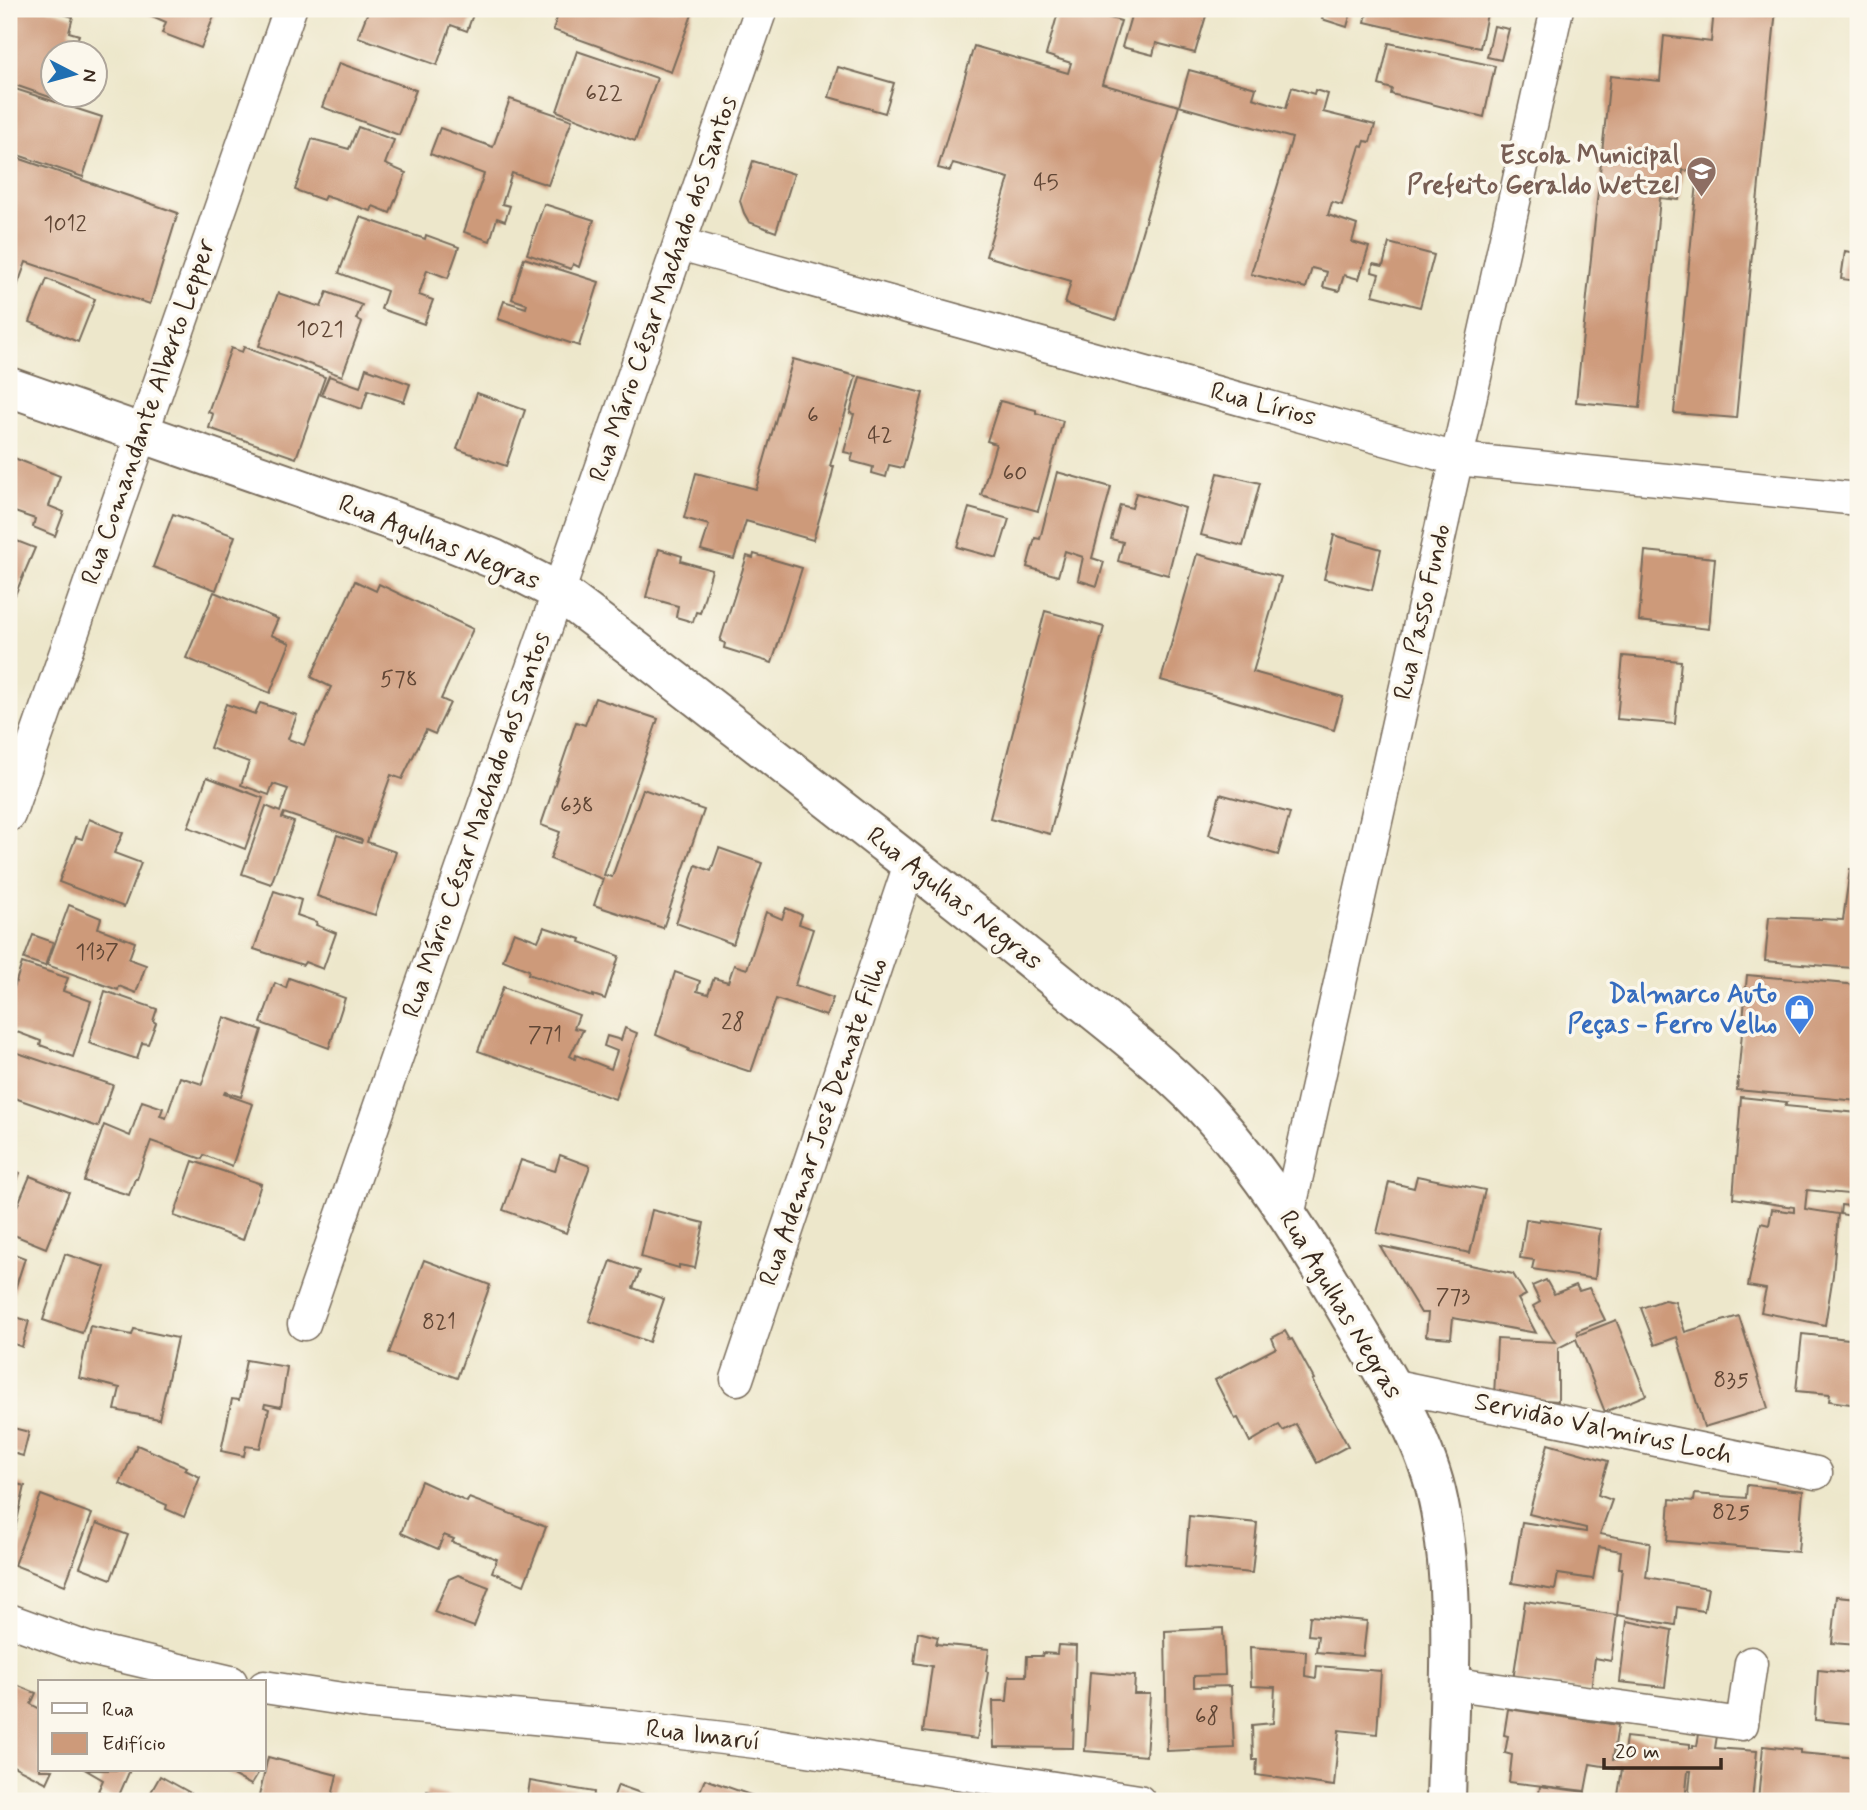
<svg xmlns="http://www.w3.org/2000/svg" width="1867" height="1810" viewBox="0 0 1867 1810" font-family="Mynerve,sans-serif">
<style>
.building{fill:#cd9a7a}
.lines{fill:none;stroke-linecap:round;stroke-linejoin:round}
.street-casing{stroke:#796c5b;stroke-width:35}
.secondary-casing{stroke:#796c5b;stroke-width:42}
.street{stroke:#fff;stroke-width:32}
.secondary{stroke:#fff;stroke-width:38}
.labels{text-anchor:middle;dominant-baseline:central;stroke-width:7;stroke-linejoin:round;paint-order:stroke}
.number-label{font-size:23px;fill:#604635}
.education-label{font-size:26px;font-weight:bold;fill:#785e54;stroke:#fbf7ec;text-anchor:end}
.street-label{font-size:26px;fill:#3b2a1e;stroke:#fbf7ec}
.shop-label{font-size:26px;font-weight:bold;fill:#366cbe;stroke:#fbf7ec;text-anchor:end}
</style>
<rect width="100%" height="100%" fill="#fbf7ec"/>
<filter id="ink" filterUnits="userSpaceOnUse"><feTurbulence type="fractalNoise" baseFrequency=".0143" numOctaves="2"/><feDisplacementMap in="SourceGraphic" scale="14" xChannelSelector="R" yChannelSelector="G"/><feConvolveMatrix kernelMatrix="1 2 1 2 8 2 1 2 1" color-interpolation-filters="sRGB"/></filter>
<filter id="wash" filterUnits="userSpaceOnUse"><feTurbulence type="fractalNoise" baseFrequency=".00686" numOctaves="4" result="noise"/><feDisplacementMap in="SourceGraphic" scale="28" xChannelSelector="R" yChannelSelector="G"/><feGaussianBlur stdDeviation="1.57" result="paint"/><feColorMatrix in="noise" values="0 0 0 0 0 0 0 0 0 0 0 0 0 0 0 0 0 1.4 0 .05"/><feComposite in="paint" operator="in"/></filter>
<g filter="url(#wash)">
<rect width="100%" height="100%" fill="#ede7cb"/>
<g id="blocks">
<g class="building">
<path d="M9,9H47L73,17L69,32L79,35L73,52H52V94H70L67,103L9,83Z"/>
<path d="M136,9H217L201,48L162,33L166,22Z"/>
<path d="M369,9H475L467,31L451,25L437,65L358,37Z"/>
<path d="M560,9H694L671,72L553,30Z"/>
<path d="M1059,9H1077L1121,21L1102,84L1179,106L1116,320L1065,304L1071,281L986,256L1009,178L953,163L950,171L938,168L974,46L1068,73L1071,63L1046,55Z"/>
<path d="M1133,9H1208L1195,53L1156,43L1153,55L1122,47Z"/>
<path d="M1325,9H1352L1347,27L1322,19Z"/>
<path d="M1368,9H1488L1480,48L1365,22Z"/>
<path d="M1714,9H1776L1736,418L1674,413L1698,173L1683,170L1679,200L1660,198L1640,408L1576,402L1610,76L1660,81L1664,36L1711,42Z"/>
<path d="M1494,26L1509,29L1501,60L1487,57Z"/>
<path d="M1389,43L1495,66L1484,117L1391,94L1392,89L1379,85Z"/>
<path d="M577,51L657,78L635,141L557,111Z"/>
<path d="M339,63L416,90L399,135L322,107Z"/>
<path d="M838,67L894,83L885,113L829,97Z"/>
<path d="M1189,70L1256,88L1253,98L1286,108L1292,87L1314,94L1315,90L1328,94L1323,112L1375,125L1370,142L1365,141L1363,147L1360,146L1342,205L1332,202L1328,215L1357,225L1352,242L1369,247L1359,279L1344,275L1339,291L1323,287L1327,272L1312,268L1306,288L1251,274L1292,138L1179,106Z"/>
<path d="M9,87L102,117L83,177L9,152V122L11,114L9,113Z"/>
<path d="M510,99L572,120L548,185L512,173L502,204L510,206L505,221L497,218L490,241L464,232L484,174L430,154L440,128L493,147Z"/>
<path d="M358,127L394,140L385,164L406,173L390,213L373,206L371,211L325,196L323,200L295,190L312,139L349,149Z"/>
<path d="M9,155L178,213L150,304L26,262L14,295L9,293Z"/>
<path d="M753,161L794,174L776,232L749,222L744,213L740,201Z"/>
<path d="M544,204L594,220L579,267L573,264L571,269L527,254Z"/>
<path d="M360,217L425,239L426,235L459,247L448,278L427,270L419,295L433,300L424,324L381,309L387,291L339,273Z"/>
<path d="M1389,243L1434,255L1420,307L1373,295L1379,274L1372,272L1373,264L1383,266Z"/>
<path d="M1845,251L1858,253V281L1841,279Z"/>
<path d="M524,258L599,282L579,346L498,319L504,301L526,308L527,304L512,299Z"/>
<path d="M47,279L95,299L78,342L30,322Z"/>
<path d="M327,292L362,305L356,319L362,322L342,376L259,346L278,293L321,307Z"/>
<path d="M244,347L325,377L296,458L209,428L213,414L208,412L231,348L242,352Z"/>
<path d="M793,359L856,376L830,466H834L831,479L813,540L746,521L734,559L701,550L709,525L684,518L696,473L756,489Z"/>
<path d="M366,368L410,384L404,402L368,390L362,409L321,395L329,376L360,387Z"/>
<path d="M860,377L923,393L903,468L889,465L886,477L872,473L873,467L851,461L853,454L844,452L854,414L850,413Z"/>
<path d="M477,393L525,410L506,466L457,449Z"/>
<path d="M1000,401L1036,410V413L1063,421L1038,511L981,495L996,444L987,441Z"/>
<path d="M9,456L60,476L49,506L64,512L55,536L33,527L35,519L9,510Z"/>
<path d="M1057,472L1111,487L1092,558L1104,562L1097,586L1078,580L1083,557L1065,551L1058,576L1027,567L1035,538L1040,539Z"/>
<path d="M1218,473L1260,483L1243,546L1201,535Z"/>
<path d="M1136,493L1185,508L1168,575L1118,561L1123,542L1111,539L1120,505L1132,508Z"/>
<path d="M969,508L1009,519L997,558L957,547Z"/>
<path d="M173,514L235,536L216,590L153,567Z"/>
<path d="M1334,535L1381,549L1372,590L1324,579Z"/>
<path d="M9,538L35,548L15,595L9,593Z"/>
<path d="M659,549L682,556L681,561L712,570L700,613L696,612L693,622L676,617L678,606L646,597Z"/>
<path d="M1645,551L1715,558L1709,629L1639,621Z"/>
<path d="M754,554L802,568L772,663L724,648L725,643L720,641L747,556L753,558Z"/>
<path d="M1197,554L1281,577L1253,672L1343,697L1334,730L1161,680Z"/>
<path d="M355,581L376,591L379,584L473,629L441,699L450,703L435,734L426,730L402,779L391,775L367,842L396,852L375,915L317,896L337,835L361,843L362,840L284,813L282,818L294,822L271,884L242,874L266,806L280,812L288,789L273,784L269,795L241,785L249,762L210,748L226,704L255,714L260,703L297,715L288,739L304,745L331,687L311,677Z"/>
<path d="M214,592L278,619L271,635L290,643L270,693L186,658Z"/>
<path d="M1045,611L1104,627L1050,834L990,818Z"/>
<path d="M1623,656L1681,661L1675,724L1617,719Z"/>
<path d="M595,698L658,719L604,875L612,877L643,789L704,810L663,928L594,905L603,879L550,859L560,832L541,825L576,722L585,725Z"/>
<path d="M207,777L263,798L245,849L188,827Z"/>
<path d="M1220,794L1290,813L1278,855L1209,835Z"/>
<path d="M89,819L123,833L114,853L141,863L124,907L59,882L76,837L82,839Z"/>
<path d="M719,848L762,863L733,944L676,923L696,865L711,871Z"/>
<path d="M1850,869L1858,870V958L1853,957L1852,968L1765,961L1769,917L1843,920Z"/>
<path d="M274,891L301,900L297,915L317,922L316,925L336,933L323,969L305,962L303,965L254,949Z"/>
<path d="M69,905L101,918L98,928L135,942L129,959L146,965L136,993L119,986L118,990L47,965Z"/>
<path d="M786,908L802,915L799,924L813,929L795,985L833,998L826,1016L776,999L751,1072L688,1051L689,1049L656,1035L675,972L700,981L697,991L708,994L714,978L728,982L734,965L747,969L766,912L782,919Z"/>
<path d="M544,927L581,939L580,942L619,956L605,999L593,995V997L528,974L529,970L503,960L514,932L538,941Z"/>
<path d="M33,935L53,942L45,966L24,959Z"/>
<path d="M22,963L68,978L63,991L91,1001L73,1057L40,1045L41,1041L9,1029V1003Z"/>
<path d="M1747,975L1858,985V1101L1737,1090Z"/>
<path d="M289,978L345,998L329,1048L261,1023L275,983L286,988Z"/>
<path d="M503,987L579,1015L574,1028L583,1030L570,1056L575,1059L576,1055L611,1069L617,1051L604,1046L607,1036L621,1040L625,1028L637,1033L615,1099L478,1051Z"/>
<path d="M105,991L157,1009L153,1021L156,1023L148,1044L142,1043L137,1059L89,1043Z"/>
<path d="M224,1017L262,1030L241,1097L225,1092L224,1094L253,1104L232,1166L204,1155L202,1159L151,1141L137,1179H135L129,1195L84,1181L104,1125L130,1136L142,1101L163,1108L160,1116L166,1118L180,1077L202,1084Z"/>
<path d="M9,1050L113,1085L98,1127L9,1096Z"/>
<path d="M1741,1097L1787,1102L1785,1106L1858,1113V1195L1807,1190L1805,1209L1838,1214L1833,1275L1825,1325L1761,1312L1766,1289L1748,1286L1761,1223L1769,1225L1772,1209L1794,1212V1207L1733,1198Z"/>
<path d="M560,1155L590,1166L566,1233L503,1210L521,1160L555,1171Z"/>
<path d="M193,1161L261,1184L243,1240L174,1216Z"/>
<path d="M9,1168L20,1173L9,1200Z"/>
<path d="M30,1176L69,1192L46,1248L9,1233V1225Z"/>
<path d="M1417,1176L1485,1190L1470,1253L1377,1233L1389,1182L1414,1188Z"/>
<path d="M1841,1205L1858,1207V1217L1840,1214Z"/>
<path d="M652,1210L704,1223L695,1268L679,1265V1268L641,1257Z"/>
<path d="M1526,1219L1539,1221V1219L1600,1229L1595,1279L1532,1269L1534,1260L1520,1258Z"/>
<path d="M1380,1246L1513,1274L1526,1295L1518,1299L1536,1333L1453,1318L1451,1338L1426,1336L1428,1313H1421Z"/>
<path d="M9,1252L25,1258L9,1308Z"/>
<path d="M65,1254L105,1267L82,1333L43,1320Z"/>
<path d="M424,1260L490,1285L457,1378L389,1353Z"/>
<path d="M611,1261L640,1271L633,1288L664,1299L649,1342L589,1321Z"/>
<path d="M1546,1280L1554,1294L1576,1285L1579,1291L1589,1288L1605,1320L1577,1331L1578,1335L1616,1320L1646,1395L1605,1412L1576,1339L1558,1348V1401L1494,1396L1497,1339L1555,1342L1533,1306L1540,1302L1532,1286Z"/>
<path d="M1664,1300L1675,1302L1685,1332L1739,1316L1768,1408L1704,1427L1677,1337L1655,1345L1641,1308Z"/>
<path d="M9,1315L29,1321L22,1347L9,1342Z"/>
<path d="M90,1326L132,1335L134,1329L177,1338L159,1419L115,1410L120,1388L79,1378Z"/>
<path d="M1285,1331L1290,1340L1292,1339L1314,1379L1312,1380L1348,1446L1317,1463L1296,1424L1283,1431L1279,1425L1250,1442L1238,1418L1235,1419L1215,1380L1276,1348L1272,1338Z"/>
<path d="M1802,1334L1858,1340V1405L1829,1401L1830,1394L1796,1391Z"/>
<path d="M246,1360L287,1367L281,1407L265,1404L264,1407L269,1409L260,1448L246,1446L244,1456L221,1451L232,1399L239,1400Z"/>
<path d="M9,1427L29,1432L23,1456L9,1452Z"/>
<path d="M1548,1444L1608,1461L1598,1495L1612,1500L1600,1534L1650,1543L1646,1577L1708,1588L1704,1611L1677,1607L1675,1625L1617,1615L1622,1568H1619L1621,1551L1599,1547L1593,1579L1558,1574L1555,1590L1512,1583L1522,1522L1586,1532V1528L1529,1514Z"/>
<path d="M137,1445L187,1467L185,1470L200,1477L184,1517L166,1509L167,1505L120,1484Z"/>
<path d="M421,1481L467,1502L469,1498L546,1527L524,1585L492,1572L497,1559L452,1542L454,1539L444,1535L438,1549L401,1533Z"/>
<path d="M9,1482L25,1486L15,1529L9,1528Z"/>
<path d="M1747,1485L1803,1491L1798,1552L1667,1541L1670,1499L1694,1501L1695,1494L1746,1498Z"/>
<path d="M41,1495L92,1514L65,1585L14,1565Z"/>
<path d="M1189,1516L1257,1523L1252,1573L1185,1567Z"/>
<path d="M97,1523L128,1535L111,1579L80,1567Z"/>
<path d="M458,1575L489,1587L474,1627L434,1612L449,1579Z"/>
<path d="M1837,1596L1858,1598V1645L1832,1643Z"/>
<path d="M1525,1601L1617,1615L1611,1661L1595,1658L1591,1690L1513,1680Z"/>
<path d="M1310,1616L1367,1621L1363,1656L1316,1652L1318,1636L1308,1635Z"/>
<path d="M1627,1621L1672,1630L1665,1687L1620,1682Z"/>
<path d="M1223,1628L1225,1675L1194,1676V1687L1231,1686L1234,1748L1167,1751L1165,1631Z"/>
<path d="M918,1632L938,1637L936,1644L989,1649L986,1671L988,1672L977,1739L923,1732L932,1666L914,1663Z"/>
<path d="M1058,1645L1076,1646L1073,1748L994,1747L993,1701H1007L1009,1676H1026L1027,1656H1042L1043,1653L1057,1654Z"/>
<path d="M1250,1647L1306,1651L1305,1676L1316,1678L1317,1666L1381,1671L1377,1734L1339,1730L1334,1786L1256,1775L1257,1760H1253L1252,1725L1273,1723L1275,1687L1251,1686Z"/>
<path d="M1818,1670L1858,1674V1724L1815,1720Z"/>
<path d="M1090,1672L1135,1676L1134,1694H1150L1146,1756L1085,1751Z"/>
<path d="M9,1682L36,1693L31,1704L40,1709V1770H53L47,1783L9,1764Z"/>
<path d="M1508,1709L1618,1725L1613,1759L1623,1760L1626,1737L1690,1744V1748H1693V1745L1697,1746L1699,1734L1717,1736L1715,1748L1757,1751L1752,1801H1688L1691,1771H1688L1685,1801L1618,1795L1622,1769L1590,1764L1585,1791L1509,1782L1512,1755L1505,1753L1508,1736L1504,1735Z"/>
<path d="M1763,1746L1800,1750V1753L1858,1758V1801H1758Z"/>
<path d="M268,1757L337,1775L331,1801H277L259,1796Z"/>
<path d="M86,1770H130L117,1800L98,1791L103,1780Z"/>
<path d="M223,1770H260L251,1785Z"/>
<path d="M160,1776L205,1801H146Z"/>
<path d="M705,1779L762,1799L761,1801H696Z"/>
<path d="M530,1781L594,1792L593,1801H527Z"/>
<path d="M618,1785L663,1801H612Z"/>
<path d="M1540,1786L1585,1792V1796L1599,1797V1801H1538Z"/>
<path d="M427,1791L465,1800V1801H424Z"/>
</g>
</g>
</g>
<g filter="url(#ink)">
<use href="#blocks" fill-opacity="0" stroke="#796c5b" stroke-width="2"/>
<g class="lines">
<defs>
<g id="street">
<path d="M680,244L1457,459L1858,499"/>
<path d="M9,815L290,9"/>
<path d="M1288,1216L1557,9"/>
<path d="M304,1324L761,9"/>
<path d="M737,1379L910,864"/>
<path d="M1390,1385L1816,1473"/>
<path d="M9,1620L86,1648L231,1682"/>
<path d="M1448,1683L1742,1724L1751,1663"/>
<path d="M264,1687L369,1703L623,1726L756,1742L1139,1801"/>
</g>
<path id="secondary" d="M9,387L439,537L494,559L559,592C691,691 820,793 950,895C996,931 1041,968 1087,1005C1126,1036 1166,1068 1201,1104C1263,1170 1310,1248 1356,1326C1385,1374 1423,1437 1436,1491C1459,1588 1448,1702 1446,1801"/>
</defs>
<use href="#street" class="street-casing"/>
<use href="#secondary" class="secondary-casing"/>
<use href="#street" class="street"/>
<use href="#secondary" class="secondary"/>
</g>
</g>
<defs>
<symbol id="school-pin" viewBox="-11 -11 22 30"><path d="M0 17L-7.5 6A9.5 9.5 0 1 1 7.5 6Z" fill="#8d6e63" stroke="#fbf7ec"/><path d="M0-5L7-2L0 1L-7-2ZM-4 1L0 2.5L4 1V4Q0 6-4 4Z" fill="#fff"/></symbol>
<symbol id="shop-pin" viewBox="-11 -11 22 30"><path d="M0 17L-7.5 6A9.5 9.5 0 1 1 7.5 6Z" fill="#3f7fe0" stroke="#fbf7ec"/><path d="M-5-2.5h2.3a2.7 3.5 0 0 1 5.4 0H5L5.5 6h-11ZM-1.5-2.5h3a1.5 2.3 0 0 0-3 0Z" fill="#fff"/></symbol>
</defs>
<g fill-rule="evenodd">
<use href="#school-pin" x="1684" y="154" width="35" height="47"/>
<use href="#shop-pin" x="1782" y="992" width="35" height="47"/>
</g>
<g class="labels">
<g class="number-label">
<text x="604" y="94">622</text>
<text x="1046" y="183">45</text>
<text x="65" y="225">1012</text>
<text x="320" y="330">1021</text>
<text x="813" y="416">6</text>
<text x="880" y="436">42</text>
<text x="1015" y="474">60</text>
<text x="399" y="680">578</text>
<text x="577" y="806">638</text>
<text x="97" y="953">1137</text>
<text x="733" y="1023">28</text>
<text x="545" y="1036">771</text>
<text x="1453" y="1298">773</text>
<text x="439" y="1323">821</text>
<text x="1731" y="1381">835</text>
<text x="1731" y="1513">825</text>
<text x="1207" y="1717">68</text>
</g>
<g class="education-label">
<text x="1679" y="156">Escola Municipal<tspan x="1679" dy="30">Prefeito Geraldo Wetzel</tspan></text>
</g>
<g class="street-label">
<text transform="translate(664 289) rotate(-71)">Rua Mário César Machado dos Santos</text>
<text transform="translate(1263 405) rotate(15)">Rua Lírios</text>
<text transform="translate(149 412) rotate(-71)">Rua Comandante Alberto Lepper</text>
<text transform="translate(439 543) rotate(22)">Rua Agulhas Negras</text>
<text transform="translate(1423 612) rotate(-77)">Rua Passo Fundo</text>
<text transform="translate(477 825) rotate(-71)">Rua Mário César Machado dos Santos</text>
<text transform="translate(954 899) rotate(38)">Rua Agulhas Negras</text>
<text transform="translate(824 1122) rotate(-71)">Rua Ademar José Demate Filho</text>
<text transform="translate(1340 1305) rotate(59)">Rua Agulhas Negras</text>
<text transform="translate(1603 1429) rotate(12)">Servidão Valmirus Loch</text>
<text transform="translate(703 1736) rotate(7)">Rua Imaruí</text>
</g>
<g class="shop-label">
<text x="1777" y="995">Dalmarco Auto<tspan x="1777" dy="30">Peças - Ferro Velho</tspan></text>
</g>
</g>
<rect width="1867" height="1810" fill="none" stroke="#fbf7ec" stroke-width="35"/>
<rect x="38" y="1680" width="228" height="91" fill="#fbf7ec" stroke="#aea59a" stroke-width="2"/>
<rect x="52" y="1703" width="35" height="10" fill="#ffffff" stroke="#aea59a" stroke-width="2"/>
<text x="102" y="1716" font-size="21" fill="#3b2a1e">Rua</text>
<rect x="52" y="1733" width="35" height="21" fill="#cd9a7a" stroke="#aea59a" stroke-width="2"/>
<text x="102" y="1750" font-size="21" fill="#3b2a1e">Edifício</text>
<g transform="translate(74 74) rotate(96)"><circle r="33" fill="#fbf7ec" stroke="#aea59a" stroke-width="2"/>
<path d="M0-5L12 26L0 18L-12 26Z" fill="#1f6fb2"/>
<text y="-10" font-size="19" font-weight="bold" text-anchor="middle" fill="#3b2a1e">N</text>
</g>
<path d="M1604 1758v10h117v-10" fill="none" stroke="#3b2a1e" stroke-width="3.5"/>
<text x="1615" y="1758" font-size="21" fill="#3b2a1e" stroke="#fbf7ec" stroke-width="5" paint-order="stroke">20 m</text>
</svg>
